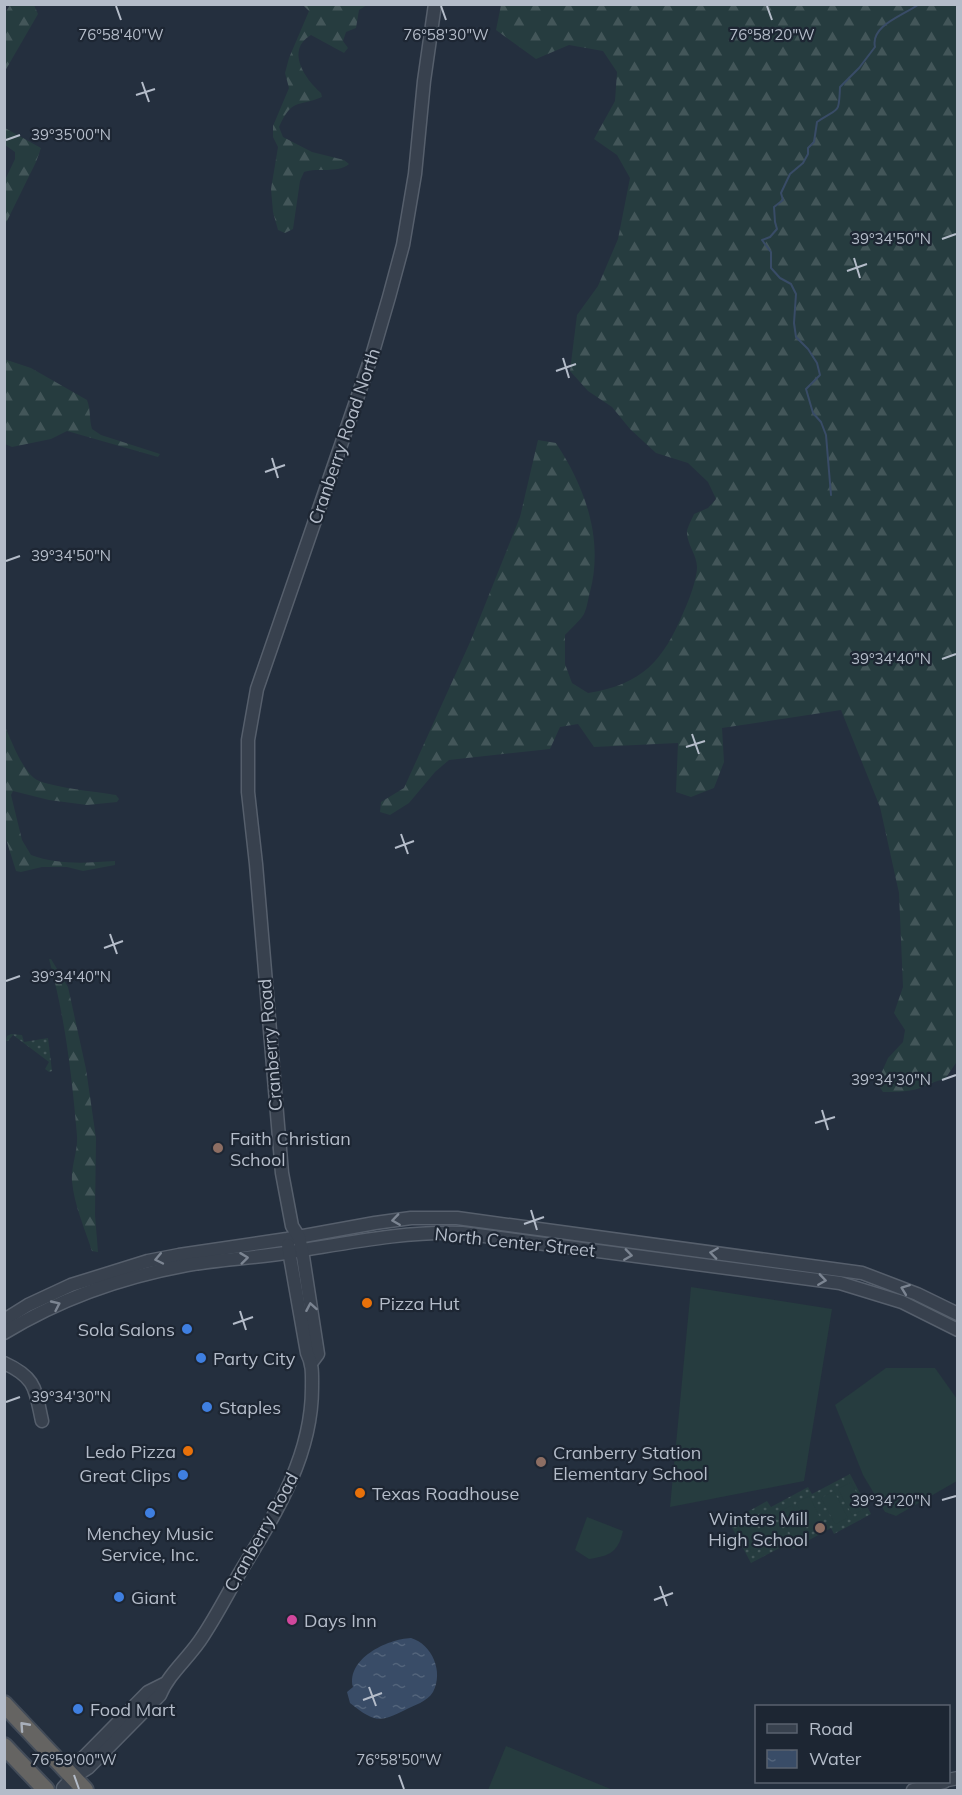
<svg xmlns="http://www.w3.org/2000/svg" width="962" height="1795" viewBox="0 0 962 1795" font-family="Mulish,sans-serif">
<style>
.grass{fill:url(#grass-dots)}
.forest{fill:url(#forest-firs)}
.pitch{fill:#263c3f}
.water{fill:url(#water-ripples)}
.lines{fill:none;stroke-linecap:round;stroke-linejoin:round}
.stream{stroke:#394c67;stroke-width:2}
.tertiary-casing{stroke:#565f6c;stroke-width:15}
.trunk-casing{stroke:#434c59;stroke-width:20}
.tertiary{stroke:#38414e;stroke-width:12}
.trunk{stroke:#656462;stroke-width:16}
.oneway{stroke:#7c8592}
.oneway2{stroke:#a8afba}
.ticks{fill:none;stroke:#b4bcc9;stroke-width:2}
.education-dot{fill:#8d6e63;stroke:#1d2633;stroke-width:2}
.food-dot{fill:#e8710a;stroke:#1d2633;stroke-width:2}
.shop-dot{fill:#3f7fe0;stroke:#1d2633;stroke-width:2}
.hotel-dot{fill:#d1479c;stroke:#1d2633;stroke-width:2}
.labels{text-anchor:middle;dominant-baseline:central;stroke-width:4.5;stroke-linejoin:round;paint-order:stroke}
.street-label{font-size:18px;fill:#b4bcc9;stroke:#1d2633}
.poi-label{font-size:18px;fill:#b4bcc9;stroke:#1d2633;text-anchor:start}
.ticks-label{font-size:15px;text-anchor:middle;fill:#b4bcc9;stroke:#1d2633;stroke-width:4.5;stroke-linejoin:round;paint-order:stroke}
</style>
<defs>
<pattern id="grass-dots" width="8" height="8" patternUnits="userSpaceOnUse" patternTransform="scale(1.5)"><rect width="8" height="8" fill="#263c3f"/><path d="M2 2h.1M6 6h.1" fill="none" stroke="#435659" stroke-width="1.8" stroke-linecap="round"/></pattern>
<pattern id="forest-firs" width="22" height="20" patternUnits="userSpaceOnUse" patternTransform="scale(1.5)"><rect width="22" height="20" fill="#263c3f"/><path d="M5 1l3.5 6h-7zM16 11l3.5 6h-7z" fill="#435659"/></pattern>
<pattern id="water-ripples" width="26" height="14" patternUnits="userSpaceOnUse" patternTransform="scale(1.5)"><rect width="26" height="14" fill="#394c67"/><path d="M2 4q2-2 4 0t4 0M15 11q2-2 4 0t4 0" fill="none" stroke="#53647b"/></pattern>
</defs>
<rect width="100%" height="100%" fill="#242f3e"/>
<g class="grass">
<path d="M11,1034L22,1035L24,1042L48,1038L52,1071L49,1072L45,1069L49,1062L13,1035L8,1041H6L7,1036Z"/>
<path d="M850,1474L871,1514L834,1534L831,1528L793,1549L789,1543L751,1563L729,1522L767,1501L771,1507L808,1487L812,1494Z"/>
</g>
<g class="forest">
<path d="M10,5H34L38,14L5,71V13Z"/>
<path d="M303,5H367L359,10L356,28L346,32L343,41L348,48L344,53L311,35C285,50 305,79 321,93L322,97C296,108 293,97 279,127L283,137L312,152L344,160L349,164C337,174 318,167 304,172L300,181L293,229L285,233L278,230L273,212L271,189L278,147L273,137V126L289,88L285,73L289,58L309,11Z"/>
<path d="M501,5H957L958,1060L945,1079C934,1081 927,1086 917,1089C906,1092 894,1092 883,1092L877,1083L888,1058L903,1042L905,1030L894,1013L903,987L899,893L880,807L841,710L722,728L724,762L714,788L691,797L676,792L678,743L594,747L578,724L560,727L550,749L449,760L435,772L409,803L390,815L380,812L381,802L404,788L471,640L520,517L538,440L556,443C585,487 604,539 590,592C588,599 587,608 584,614C579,622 571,628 565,635V664L572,683L588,693C643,684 663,661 684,611C689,600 697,579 697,567C697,555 686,543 687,531C688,526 692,519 694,514L708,508L716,499L708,482L688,463L656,453L630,429L612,407L588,391L570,371L577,315L598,286L618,239L630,178L617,155L594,139L615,101L617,72L603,51L569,45L536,59L496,30Z"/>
<path d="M5,128L41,148L36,162L5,225V180L15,159V152L5,145Z"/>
<path d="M4,359L31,368L87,400C91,410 89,419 92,429L101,435L160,454L158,457L67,431L51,439L12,447L5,444Z"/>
<path d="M4,725C12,741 20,766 34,778C45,787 99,792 116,795L119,799L117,802L87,805L49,800L13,791L11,795L22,840L31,855C58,865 86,863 115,861V865L83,871L67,867H42L21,872L16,871L5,836Z"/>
<path d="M49,959H51L68,987L86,1069L96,1138L95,1215L98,1252L92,1251C85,1229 74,1205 72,1181C71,1166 78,1151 77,1136C72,1076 65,1017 49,959Z"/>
</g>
<g class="pitch">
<path d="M691,1287L832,1309L804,1481L670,1507Z"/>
<path d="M886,1368H935L957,1399V1481L896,1516L885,1512L863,1475L835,1405Z"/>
<path d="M851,1482L865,1509L852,1515L838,1489Z"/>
<path d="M834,1491L848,1518L835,1524L821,1498Z"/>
<path d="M809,1496L823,1523L810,1530L796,1503Z"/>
<path d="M792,1505L806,1532L793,1539L779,1512Z"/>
<path d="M768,1510L782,1537L769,1544L755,1517Z"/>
<path d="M587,1517L623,1531C618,1552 610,1556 589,1559L575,1550Z"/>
<path d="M750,1520L765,1547L752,1553L737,1527Z"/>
<path d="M506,1746L613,1790H488Z"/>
</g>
<path class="water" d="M411,1638C432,1644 444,1672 433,1692C427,1702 414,1705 405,1710C379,1723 374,1722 350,1703L347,1692L353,1687C346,1659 387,1639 411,1638Z"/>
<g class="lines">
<g class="stream">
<path d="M947,4H957"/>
<path d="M831,495L826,435L821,422L813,413L806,389L820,375L817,363L808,349L796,337L794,323L796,294L791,284L780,278L771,268V252L762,240L770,237L777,229L775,222L774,207L783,200L781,193L790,174L803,163L808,154V148L814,142L817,122C839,107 839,115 840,87L859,68L875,47C870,25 905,15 919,4"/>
</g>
<defs>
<g id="tertiary">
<path d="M4,1320L28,1305L71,1285L148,1261L179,1255L287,1239L375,1223L411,1218H457L862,1273L917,1294L958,1314"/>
<path d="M4,1333C61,1298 122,1277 187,1265C221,1259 256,1258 291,1252C348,1243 404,1231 462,1233L840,1283L902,1302L958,1330"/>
<path d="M312,1362L318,1354L302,1250L299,1237L292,1226L282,1173L256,864L248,792V740L257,689L373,352L389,297L403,245L415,174L424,81L435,4"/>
<path d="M4,1363C37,1378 35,1390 42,1421"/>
<path d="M73,1777L81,1760L148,1692L164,1684"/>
<path d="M948,1780L958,1778"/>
<path d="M63,1788L72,1778L88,1768L160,1695C169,1673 190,1657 203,1636C217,1615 229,1591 242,1569C276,1513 312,1456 312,1388C312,1375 313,1365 307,1353L288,1245"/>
<path d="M913,1790L944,1782"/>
</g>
<g id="trunk">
<path d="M4,1704L85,1790"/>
<path d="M4,1746L46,1790"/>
</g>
</defs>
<use href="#tertiary" class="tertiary-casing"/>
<use href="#trunk" class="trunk-casing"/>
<use href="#tertiary" class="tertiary"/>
<use href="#trunk" class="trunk"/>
</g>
<defs><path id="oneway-chevron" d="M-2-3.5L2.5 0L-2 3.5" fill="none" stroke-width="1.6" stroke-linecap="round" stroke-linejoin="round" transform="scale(1.5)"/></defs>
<g class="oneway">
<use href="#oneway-chevron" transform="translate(396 1220) rotate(172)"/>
<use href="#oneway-chevron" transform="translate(714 1253) rotate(-172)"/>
<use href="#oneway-chevron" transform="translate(628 1255) rotate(8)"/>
<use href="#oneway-chevron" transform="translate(244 1258) rotate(-7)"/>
<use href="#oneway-chevron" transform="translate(159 1259) rotate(168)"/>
<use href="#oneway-chevron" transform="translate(822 1280) rotate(8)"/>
<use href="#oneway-chevron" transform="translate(905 1289) rotate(-159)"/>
<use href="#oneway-chevron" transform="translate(56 1305) rotate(-25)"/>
<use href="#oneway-chevron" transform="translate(311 1307) rotate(-100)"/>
</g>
<use class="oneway2" href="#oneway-chevron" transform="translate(24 1726) rotate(-132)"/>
<path class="ticks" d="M116,6L121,20M441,6L446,20M767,6L772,20M142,82L149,102M136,95L155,89M6,140L20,135M942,239L956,234M854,258L860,278M847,271L867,264M563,358L569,378M556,371L576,364M272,458L278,478M265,472L285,465M6,561L20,556M942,659L956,654M692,734L699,754M686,747L705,741M401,834L408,854M395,848L414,841M110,934L117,954M104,948L123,941M6,981L20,976M942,1080L956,1075M822,1110L828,1130M815,1123L835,1117M531,1210L537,1230M524,1224L544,1217M240,1311L246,1330M233,1324L253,1317M6,1402L20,1397M942,1500L956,1496M660,1586L667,1606M654,1600L673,1593M369,1687L376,1706M363,1700L382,1693M74,1775L79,1789M399,1775L404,1789"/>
<g class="education-dot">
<circle cx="218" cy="1148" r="6"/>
<circle cx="541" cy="1462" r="6"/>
<circle cx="820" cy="1528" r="6"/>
</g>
<g class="food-dot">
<circle cx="367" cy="1303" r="6"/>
<circle cx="188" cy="1451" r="6"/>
<circle cx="360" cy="1493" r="6"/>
</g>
<g class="shop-dot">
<circle cx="187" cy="1329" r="6"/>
<circle cx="201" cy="1358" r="6"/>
<circle cx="207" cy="1407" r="6"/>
<circle cx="183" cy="1475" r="6"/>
<circle cx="150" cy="1513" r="6"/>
<circle cx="119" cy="1597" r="6"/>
<circle cx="78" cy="1709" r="6"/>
</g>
<circle class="hotel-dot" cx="292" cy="1620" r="6"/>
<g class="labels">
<g class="street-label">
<text transform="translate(344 436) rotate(-71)">Cranberry Road North</text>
<text transform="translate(270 1045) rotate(-95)">Cranberry Road</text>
<text transform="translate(515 1242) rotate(6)">North Center Street</text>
<text transform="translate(261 1532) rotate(-61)">Cranberry Road</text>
</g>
<g class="poi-label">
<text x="230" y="1138">Faith Christian<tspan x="230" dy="21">School</tspan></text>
<text x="379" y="1303">Pizza Hut</text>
<text x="175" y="1329" text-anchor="end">Sola Salons</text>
<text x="213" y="1358">Party City</text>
<text x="219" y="1407">Staples</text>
<text x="176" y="1451" text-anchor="end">Ledo Pizza</text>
<text x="553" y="1452">Cranberry Station<tspan x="553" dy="21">Elementary School</tspan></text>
<text x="171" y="1475" text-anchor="end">Great Clips</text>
<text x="372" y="1493">Texas Roadhouse</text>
<text x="808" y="1518" text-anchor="end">Winters Mill<tspan x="808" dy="21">High School</tspan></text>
<text x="150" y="1533" text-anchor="middle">Menchey Music<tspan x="150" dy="21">Service, Inc.</tspan></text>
<text x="131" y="1597">Giant</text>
<text x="304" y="1620">Days Inn</text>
<text x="90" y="1709">Food Mart</text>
</g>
</g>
<g class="ticks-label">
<text x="121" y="40">76°58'40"W</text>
<text x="772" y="40">76°58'20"W</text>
<text x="446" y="40">76°58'30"W</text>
<text x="71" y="140">39°35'00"N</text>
<text x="891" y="244">39°34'50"N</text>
<text x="71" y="561">39°34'50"N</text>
<text x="891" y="664">39°34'40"N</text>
<text x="71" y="982">39°34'40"N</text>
<text x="891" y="1085">39°34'30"N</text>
<text x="71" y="1402">39°34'30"N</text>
<text x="891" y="1506">39°34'20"N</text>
<text x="74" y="1765">76°59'00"W</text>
<text x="399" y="1765">76°58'50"W</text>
</g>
<rect width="962" height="1795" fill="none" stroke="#b4bcc9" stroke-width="12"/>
<rect x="755" y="1705" width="195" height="78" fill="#1d2633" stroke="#59626f" stroke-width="1.5"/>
<rect x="767" y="1724" width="30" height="9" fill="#38414e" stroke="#59626f" stroke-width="1.5"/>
<text x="809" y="1735" font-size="18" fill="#b4bcc9">Road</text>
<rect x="767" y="1750" width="30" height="18" fill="url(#water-ripples)" stroke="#59626f" stroke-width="1.5"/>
<text x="809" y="1765" font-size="18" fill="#b4bcc9">Water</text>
</svg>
